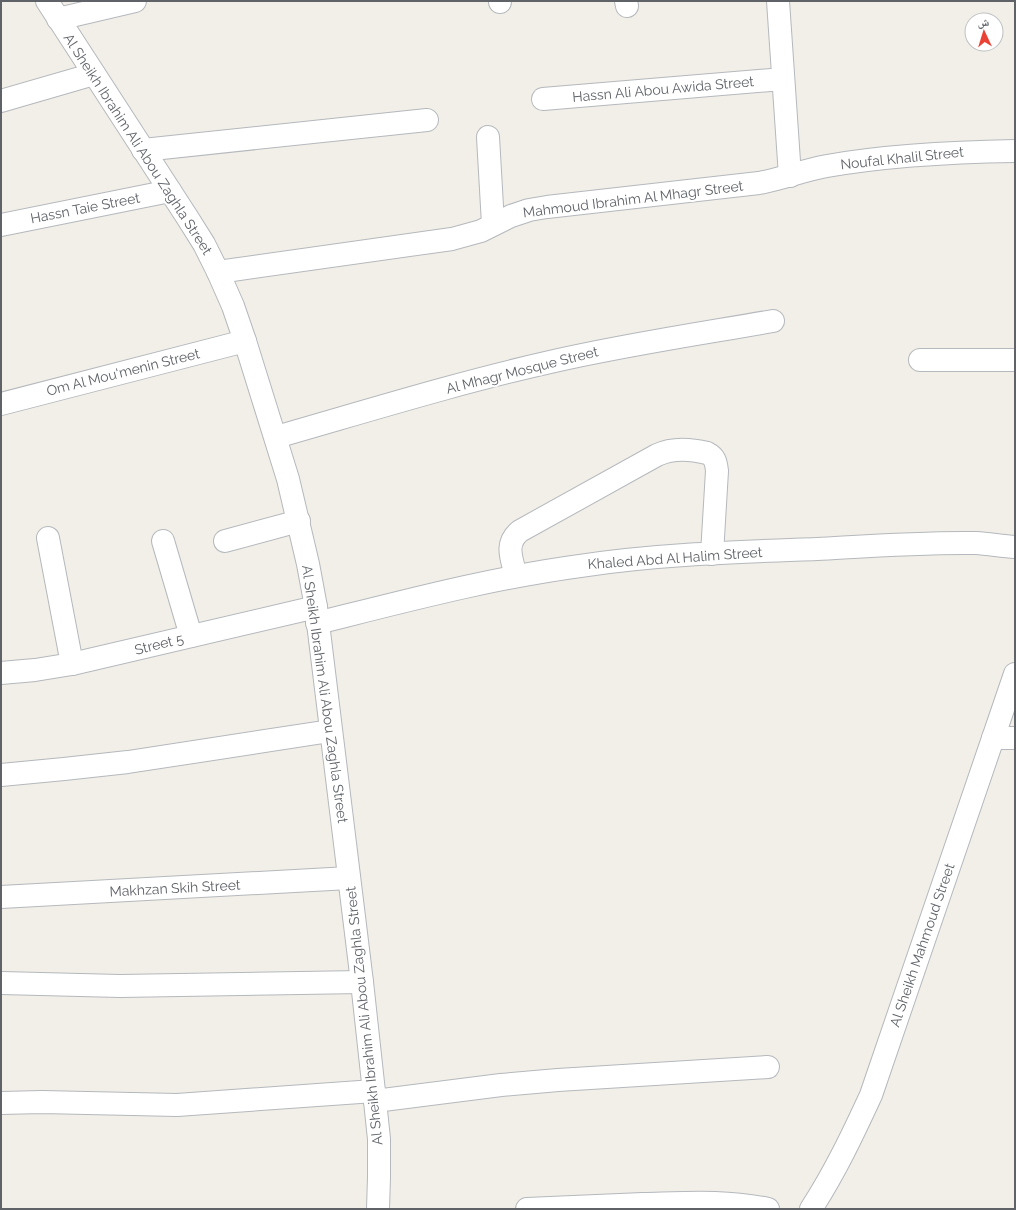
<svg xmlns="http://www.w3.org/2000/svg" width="1016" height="1210" viewBox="0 0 1016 1210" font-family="Raleway,'Noto Naskh Arabic',sans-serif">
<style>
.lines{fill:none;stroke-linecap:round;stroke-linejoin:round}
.minor-casing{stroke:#b5b8bc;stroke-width:24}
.minor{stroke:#fff;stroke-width:22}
.labels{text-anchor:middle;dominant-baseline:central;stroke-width:4;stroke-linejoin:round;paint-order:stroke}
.street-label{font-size:14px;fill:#5f6368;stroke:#fff}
</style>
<rect width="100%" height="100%" fill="#f1efe8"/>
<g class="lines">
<defs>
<g id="minor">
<path d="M47,1L187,217L204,244L218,272L233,306L245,341L288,479L308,564L316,607L362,982L375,1101L379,1139V1177L378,1209"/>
<path d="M500,1V2"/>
<path d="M626,1L627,6"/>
<path d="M778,1L790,176"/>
<path d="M58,19L135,1"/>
<path d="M543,99L783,79"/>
<path d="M1,101L94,74"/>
<path d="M488,137L493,224"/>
<path d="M143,150L427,120"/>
<path d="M1,225L170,191"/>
<path d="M218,272L452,239L481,231L511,216L529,210L547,207L759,183C782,179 804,170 827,166C889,155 952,152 1015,151"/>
<path d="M920,360H1015"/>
<path d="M1,404L245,341"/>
<path d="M276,437C367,411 457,383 550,362C623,345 698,334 773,321"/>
<path d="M48,538L72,664"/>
<path d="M163,541L191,636"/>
<path d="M225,541L299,521"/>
<path d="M516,576C512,559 504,544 520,531L657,455C672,448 691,449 707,453C715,457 716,462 717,471L712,554"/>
<path d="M317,623C405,601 491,578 580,566C659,554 738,552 817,549C870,546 923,542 976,543C989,544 1002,546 1015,547"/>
<path d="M1,673L35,670L72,664L316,607"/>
<path d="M993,738H1015"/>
<path d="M1,775L64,769L128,762L330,731"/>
<path d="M1,897L349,878"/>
<path d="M1,983L120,986L362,982"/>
<path d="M375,1101L501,1085L558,1080L768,1067"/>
<path d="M1,1103L42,1102L177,1105L374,1091"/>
<path d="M527,1209C566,1207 604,1206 643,1204C686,1203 726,1200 768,1209"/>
<path d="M811,1209C835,1172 853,1134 871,1095L1015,674"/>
</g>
</defs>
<use href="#minor" class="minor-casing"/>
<use href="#minor" class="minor"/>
</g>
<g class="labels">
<g class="street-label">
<text transform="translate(663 89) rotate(-5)">Hassn Ali Abou Awida Street</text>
<text transform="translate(138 144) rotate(57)">Al Sheikh Ibrahim Ali Abou Zaghla Street</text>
<text transform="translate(902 158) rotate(-6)">Noufal Khalil Street</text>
<text transform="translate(633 199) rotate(-7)">Mahmoud Ibrahim Al Mhagr Street</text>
<text transform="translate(85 208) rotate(-11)">Hassn Taie Street</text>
<text transform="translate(522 370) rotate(-14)">Al Mhagr Mosque Street</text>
<text transform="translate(123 372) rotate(-14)">Om Al Mou'menin Street</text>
<text transform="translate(675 558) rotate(-4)">Khaled Abd Al Halim Street</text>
<text transform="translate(159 644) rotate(-14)">Street 5</text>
<text transform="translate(325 694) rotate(82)">Al Sheikh Ibrahim Ali Abou Zaghla Street</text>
<text transform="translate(175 888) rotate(-3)">Makhzan Skih Street</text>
<text transform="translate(922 945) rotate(-71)">Al Sheikh Mahmoud Street</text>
<text transform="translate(364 1016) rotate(-96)">Al Sheikh Ibrahim Ali Abou Zaghla Street</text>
</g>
</g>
<rect width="1016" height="1210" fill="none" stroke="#5f6368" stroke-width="4"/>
<g transform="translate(984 32) rotate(356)"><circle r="19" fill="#ffffff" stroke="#bfc1c3"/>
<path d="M0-3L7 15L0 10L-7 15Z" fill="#ea4335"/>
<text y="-6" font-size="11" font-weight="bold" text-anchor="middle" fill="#5f6368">ش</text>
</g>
</svg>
